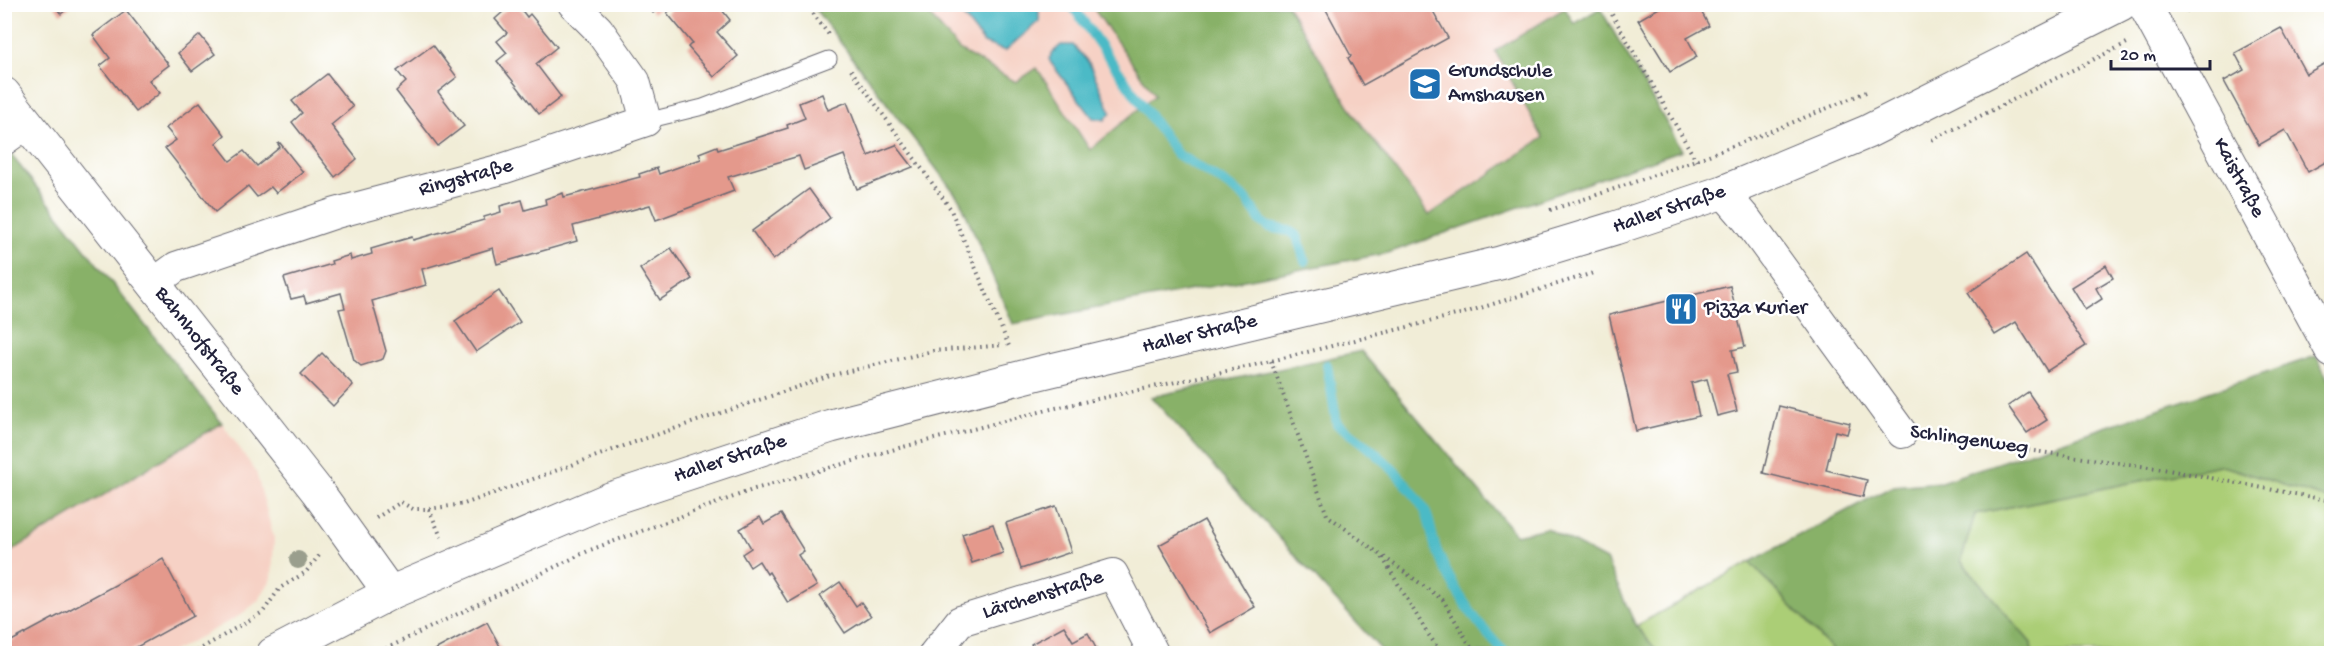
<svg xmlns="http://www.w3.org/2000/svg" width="2336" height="658" viewBox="0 0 2336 658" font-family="'Gochi Hand',sans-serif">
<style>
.built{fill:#f6d1c5}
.green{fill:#abce76;stroke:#667858;stroke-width:1.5}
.forest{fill:#88b167;stroke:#556a51;stroke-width:1.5}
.water{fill:#4cbac6;stroke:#376e80;stroke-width:1.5}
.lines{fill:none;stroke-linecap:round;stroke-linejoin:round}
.stream{stroke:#4cbac6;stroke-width:10}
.building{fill:#e4998c}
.service-casing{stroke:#6a6972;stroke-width:17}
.minor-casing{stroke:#6a6972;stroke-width:32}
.tertiary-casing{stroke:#6a6972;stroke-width:35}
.secondary-casing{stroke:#6a6972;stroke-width:35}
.path{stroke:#6a6972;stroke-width:4;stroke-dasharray:1.5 4.5;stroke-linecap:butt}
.service{stroke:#fff;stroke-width:15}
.minor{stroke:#fff;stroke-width:30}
.tertiary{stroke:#fff;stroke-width:33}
.secondary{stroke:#fff;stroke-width:33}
.tree{fill:#9a9e8d}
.labels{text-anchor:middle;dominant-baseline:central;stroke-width:5;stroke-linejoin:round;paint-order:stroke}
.poi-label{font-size:21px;fill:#22223b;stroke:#fff;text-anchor:start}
.street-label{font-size:21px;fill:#22223b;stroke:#fff}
</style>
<rect width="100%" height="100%" fill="#fff"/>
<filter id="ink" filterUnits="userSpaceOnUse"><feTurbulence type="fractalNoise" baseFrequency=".0167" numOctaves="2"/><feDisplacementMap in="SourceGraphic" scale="12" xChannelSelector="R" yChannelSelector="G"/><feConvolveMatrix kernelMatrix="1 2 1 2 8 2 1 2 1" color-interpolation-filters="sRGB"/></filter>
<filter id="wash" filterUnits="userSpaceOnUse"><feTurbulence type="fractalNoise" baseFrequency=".008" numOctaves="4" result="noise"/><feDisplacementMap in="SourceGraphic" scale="24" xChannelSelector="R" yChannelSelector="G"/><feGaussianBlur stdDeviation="1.35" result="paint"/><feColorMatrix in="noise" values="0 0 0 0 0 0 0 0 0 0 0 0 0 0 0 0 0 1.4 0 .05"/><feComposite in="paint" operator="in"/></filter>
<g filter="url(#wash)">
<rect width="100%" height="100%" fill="#f1edd7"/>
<g class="built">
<path d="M921,5H1091L1155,95L1090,151L1037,69L1016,82L959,50Z"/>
<path d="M1287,5H1563L1565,8L1495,51L1543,138L1428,215L1356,117Z"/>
<path d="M222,423L256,472L274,538L272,578L258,601L239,616L170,653L5,654V555Z"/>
</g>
<g class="green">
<path d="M2220,465L2331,500V653H2032L2031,643L1961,561L1975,514Z"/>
<path d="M1750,562L1835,653H1659L1636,626Z"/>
</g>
<g class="forest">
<path d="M812,5H921L959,50L1016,82L1037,68L1090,150L1155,95L1091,5H1287L1356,117L1429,215L1543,138L1495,51L1565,8L1574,24L1600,8L1682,150L1388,253L1013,324L960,200Z"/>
<path d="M9,152L222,423L5,555L4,156Z"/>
<path d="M1361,351L1516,535L1546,528L1606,560L1636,626L1659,653H1384L1151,397Z"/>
<path d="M2316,356L2331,385V500L2220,465L1975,514L1961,561L2031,643L2032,653H1835L1750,562L1893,486L1941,482Z"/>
</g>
<g class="water">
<path d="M954,5H1035L1039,11V21L1005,51L984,43Z"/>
<path d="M1061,45H1073L1089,63L1111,112L1105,120L1093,118L1051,63L1049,59L1052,53Z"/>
</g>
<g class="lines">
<g class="stream">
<path d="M1071,4L1177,154L1223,182L1245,198L1261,221L1269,227L1289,231L1297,236L1305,261"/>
<path d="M1327,365L1337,424C1371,446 1400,472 1423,507C1431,519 1431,537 1437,551C1451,586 1479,629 1507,654"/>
</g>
</g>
<g id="blocks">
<g class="building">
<path d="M53,4H73L61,14Z"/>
<path d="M512,4H517L527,17L530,14L557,47L536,64L561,97L539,114L497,61L507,53L497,41L507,33L495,19Z"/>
<path d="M647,4H664L653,13Z"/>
<path d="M677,4H728L722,10L730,20L717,32L738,56L714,77L688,47L692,43L667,13Z"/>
<path d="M1323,4H1429L1448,38L1363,85L1348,58L1351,56Z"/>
<path d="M1666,4H1713L1701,11L1709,26L1687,38L1697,57L1670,72L1638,20Z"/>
<path d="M126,10L169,65L149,80L160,93L136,112L100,66L110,58L93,35Z"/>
<path d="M2281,28L2306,74L2331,60V159L2308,172L2285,130L2259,145L2224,81L2244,70L2235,53Z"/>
<path d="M200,35L215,54L192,71L178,53Z"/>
<path d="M433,45L457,77L438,92L464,126L438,146L396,91L406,82L397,71Z"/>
<path d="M327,74L353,107L331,125L357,159L335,177L292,122L302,113L292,101Z"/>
<path d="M822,94L828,110L847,102L868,156L896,145L913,167L857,189L844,155L804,170L799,156L728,177L734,191L656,220L650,205L573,226L577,241L497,264L493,248L422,269L426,285L372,301L386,351L383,359L361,366L354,360L345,329L339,309L345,308L341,293L306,303L304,296L291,299L284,278L332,264L331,261L350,255L351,260L372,254L371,249L412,237L413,240L484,220V217L501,212L500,206L522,200L525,210L546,204L545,199L563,193L564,197L640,177L639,174L657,168L659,174L701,159L699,153L717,146L718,150L788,128L787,125L805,118L799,103Z"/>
<path d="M200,102L225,135L216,143L230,161L244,151L257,166L280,147L278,144L280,143L303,172L276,193L271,187L257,197L248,186L215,212L165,148L176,140L166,128Z"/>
<path d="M809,189L830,218L773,260L752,231Z"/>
<path d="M2331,201V220L2324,206Z"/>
<path d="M671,248L692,279L660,300L640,269Z"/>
<path d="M2026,254L2086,346L2047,371L2016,322L1995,335L1968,293Z"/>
<path d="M2106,265L2113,278L2096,288L2102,299L2085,310L2071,287Z"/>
<path d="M1730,286L1745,347L1732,350L1737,372L1727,374L1737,411L1717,416L1707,379L1691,383L1699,416L1636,431L1609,315Z"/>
<path d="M499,291L520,322L476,352L455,321Z"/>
<path d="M322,353L353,385L333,406L301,374Z"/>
<path d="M2028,392L2047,420L2027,433L2008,406Z"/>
<path d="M1779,406L1850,423L1847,434L1835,431L1826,470L1867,480L1863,497L1763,473Z"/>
<path d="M1056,506L1071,552L1021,569L1006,523Z"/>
<path d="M781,514L804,551L798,555L817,586L788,603L769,572L767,574L759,561L750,567L742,554L751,548L740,529L760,517L764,524Z"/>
<path d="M1204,520L1255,607L1210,633L1159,545Z"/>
<path d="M993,524L1003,553L972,563L962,534Z"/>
<path d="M163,559L193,616L124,654H4V645Z"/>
<path d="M840,582L856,606L861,602L871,616L845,633L820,596Z"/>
<path d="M487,622L504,654H427Z"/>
<path d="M1064,626L1073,641L1088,633L1099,654H1036L1031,644Z"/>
</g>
</g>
</g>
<g filter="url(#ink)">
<use href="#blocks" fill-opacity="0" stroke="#6a6972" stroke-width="1.5"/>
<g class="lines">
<defs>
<path id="service" d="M646,121L703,107L829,59"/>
<g id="minor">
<path d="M4,140L28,123"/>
<path d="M1723,192L1747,220L1902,433"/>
<path id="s1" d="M153,284L176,267L336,213L502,169L646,121L635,81L598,29L573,4"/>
<path id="s2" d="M934,654L960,621L1113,574L1154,654"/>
</g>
<g id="tertiary">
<path id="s3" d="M2144,4L2332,351"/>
<path id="s4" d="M4,94L317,491L390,593"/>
</g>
<g id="secondary">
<path id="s5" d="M273,654L390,593L610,499L831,426L1039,373L1500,263L1615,228L1723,192L1867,132L2121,4"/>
</g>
</defs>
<use href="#service" class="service-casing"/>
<use href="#minor" class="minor-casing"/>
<use href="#tertiary" class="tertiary-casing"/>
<use href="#secondary" class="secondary-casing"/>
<g class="path">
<path d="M806,4L829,35"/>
<path d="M1606,4L1697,162"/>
<path d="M2186,11L2197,4"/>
<path d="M851,70L950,208L1009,346"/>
<path d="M1932,140L2127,43"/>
<path d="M1550,210C1658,176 1762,136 1866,92"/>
<path d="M1271,361L1327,515L1381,555L1426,631L1442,654"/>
<path d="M1933,437L2163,469L2332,501"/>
<path d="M429,509L441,537"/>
<path d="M376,518L401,502L413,509H429L464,504L635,442L833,375L933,351L1004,345"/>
<path d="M1384,557L1443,600L1472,649L1478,654"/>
<path d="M192,654L263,612L280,588L306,572L321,553"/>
<path d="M375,654L590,550L755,489L899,448L1051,409L1259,364L1464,313L1593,273"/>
</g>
<use href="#service" class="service"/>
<use href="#minor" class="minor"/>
<use href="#tertiary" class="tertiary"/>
<use href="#secondary" class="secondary"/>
</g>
<circle class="tree" cx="298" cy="560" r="9"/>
</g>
<defs>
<symbol id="school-square" viewBox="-11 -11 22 22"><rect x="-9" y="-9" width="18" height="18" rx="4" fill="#1f6fb2" stroke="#fff"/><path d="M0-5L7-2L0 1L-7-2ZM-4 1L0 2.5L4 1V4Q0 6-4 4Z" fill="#fff"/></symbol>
<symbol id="restaurant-square" viewBox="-11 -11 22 22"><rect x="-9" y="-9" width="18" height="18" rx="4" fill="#1f6fb2" stroke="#fff"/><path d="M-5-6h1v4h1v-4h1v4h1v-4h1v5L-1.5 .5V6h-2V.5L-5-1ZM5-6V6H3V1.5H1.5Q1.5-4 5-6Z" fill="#fff"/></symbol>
</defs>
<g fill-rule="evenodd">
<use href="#school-square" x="1406" y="65" width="38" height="38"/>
<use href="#restaurant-square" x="1662" y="290" width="38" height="38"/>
</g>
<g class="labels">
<g class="poi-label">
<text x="1448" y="72">Grundschule<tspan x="1448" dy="24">Amshausen</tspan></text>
<text x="1704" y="309">Pizza Kurier</text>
</g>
<g class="street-label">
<text stroke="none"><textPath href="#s1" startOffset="332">Ringstraße</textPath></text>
<text stroke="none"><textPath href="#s3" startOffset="198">Kaistraße</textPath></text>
<text stroke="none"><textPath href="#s5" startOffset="1470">Haller Straße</textPath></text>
<text stroke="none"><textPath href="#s5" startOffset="984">Haller Straße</textPath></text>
<text stroke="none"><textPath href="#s4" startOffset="315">Bahnhofstraße</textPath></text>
<text transform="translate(1969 441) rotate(8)">Schlingenweg</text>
<text stroke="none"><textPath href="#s5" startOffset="498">Haller Straße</textPath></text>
<text stroke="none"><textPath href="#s2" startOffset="129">Lärchenstraße</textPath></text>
</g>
</g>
<rect width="2336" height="658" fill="none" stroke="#fff" stroke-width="24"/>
<path d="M2111 60v9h99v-9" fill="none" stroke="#22223b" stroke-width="3"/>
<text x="2120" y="60" font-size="18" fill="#22223b" stroke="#ffffff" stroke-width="4.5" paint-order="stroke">20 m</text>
</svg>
